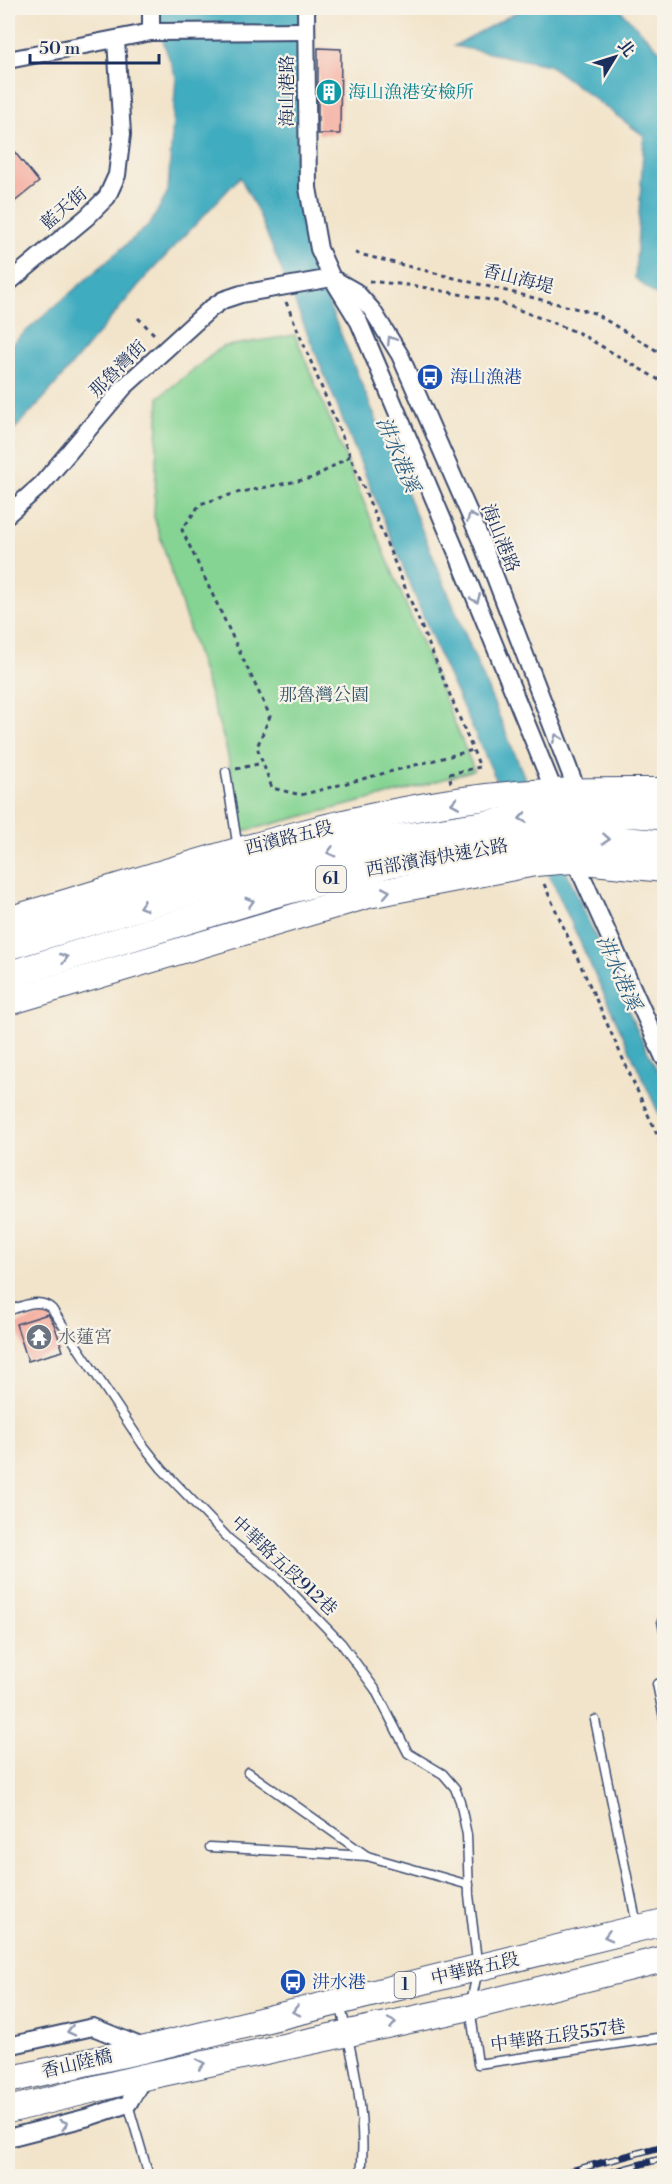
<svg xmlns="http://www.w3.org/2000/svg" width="672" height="2184" viewBox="0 0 672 2184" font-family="'Libre Bodoni','Noto Serif TC',serif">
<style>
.green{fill:#85d493;stroke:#508278;stroke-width:1.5}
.water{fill:#40acbf;stroke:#2e6e8e;stroke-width:1.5}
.building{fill:#f49e90}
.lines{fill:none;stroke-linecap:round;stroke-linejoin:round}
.service-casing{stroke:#3b4a6e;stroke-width:11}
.minor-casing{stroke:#3b4a6e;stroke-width:20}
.primary-casing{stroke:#3b4a6e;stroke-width:28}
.trunk-casing{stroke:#3b4a6e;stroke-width:30}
.path{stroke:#3b4a6e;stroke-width:3;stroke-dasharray:4.5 4.5;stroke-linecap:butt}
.service{stroke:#fff;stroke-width:8}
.minor{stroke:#fff;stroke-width:16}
.primary{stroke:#fff;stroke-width:26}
.trunk{stroke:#fff;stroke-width:27}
.rail-casing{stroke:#1b2f5e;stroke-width:7}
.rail{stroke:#f7f3e8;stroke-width:4.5;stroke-dasharray:14;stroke-linecap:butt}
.oneway{stroke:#8d97ae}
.labels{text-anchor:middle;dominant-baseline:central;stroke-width:4.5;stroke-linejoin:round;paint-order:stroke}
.shield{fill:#f7f3e8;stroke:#5d6a87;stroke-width:1.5}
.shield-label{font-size:16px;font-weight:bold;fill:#1b2f5e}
.street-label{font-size:18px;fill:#1b2f5e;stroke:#f7f3e8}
.culture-label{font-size:18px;fill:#0d838f;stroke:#f7f3e8;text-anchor:start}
.transit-label{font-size:18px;fill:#164399;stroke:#f7f3e8;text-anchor:start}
.park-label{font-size:18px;fill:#36586b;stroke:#f7f3e8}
.worship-label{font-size:18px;fill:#5b616d;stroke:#f7f3e8;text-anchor:start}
.water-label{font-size:20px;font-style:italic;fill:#285b80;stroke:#f7f3e8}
</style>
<rect width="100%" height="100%" fill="#f7f3e8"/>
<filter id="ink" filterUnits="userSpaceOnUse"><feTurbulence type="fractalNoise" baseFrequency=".0167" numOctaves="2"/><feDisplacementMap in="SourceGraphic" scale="12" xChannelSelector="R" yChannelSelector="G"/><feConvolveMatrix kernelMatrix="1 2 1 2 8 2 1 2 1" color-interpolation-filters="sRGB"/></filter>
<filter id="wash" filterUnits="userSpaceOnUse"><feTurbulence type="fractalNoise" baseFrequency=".008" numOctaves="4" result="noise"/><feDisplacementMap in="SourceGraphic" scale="24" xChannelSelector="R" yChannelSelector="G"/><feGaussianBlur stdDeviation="1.35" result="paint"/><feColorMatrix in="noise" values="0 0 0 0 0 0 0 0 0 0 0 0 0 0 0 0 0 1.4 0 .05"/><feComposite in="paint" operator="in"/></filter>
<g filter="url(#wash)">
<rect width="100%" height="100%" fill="#f2e4ca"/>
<path class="green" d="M295,335L474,770L404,791L244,831L225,743L154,517L159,397L222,347Z"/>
<g class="water">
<path d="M151,8H304L295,184L309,247L330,308L526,781L639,1034L664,1084V1125L553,883L496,779L442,662L257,210L240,177L143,280L44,398L8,436V347L151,223L168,191L176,77Z"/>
<path d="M524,8H618L664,55V302L635,278L644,136L549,65L454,46Z"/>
</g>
<g id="blocks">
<g class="building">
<path d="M318,48L341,49L340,134H318Z"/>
<path d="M8,144L39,182L8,207Z"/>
<path d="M48,1314L54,1324L63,1351L28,1361L16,1324Z"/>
</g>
</g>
</g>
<g filter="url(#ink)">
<use href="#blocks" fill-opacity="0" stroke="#3b4a6e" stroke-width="1.5"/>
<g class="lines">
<defs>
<g id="service">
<path d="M226,772L238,849"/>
<path d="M8,1311C22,1306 39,1297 52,1309L143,1445L162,1469L230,1540L277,1577L341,1643L375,1689L408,1753L443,1774L455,1788L460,1801L467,1835L469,1895L478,1969L470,2007L478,2064L664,2037"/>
<path d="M662,1621L664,1631"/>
<path d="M664,1683L657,1684L664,1718"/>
<path d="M595,1720L637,1925"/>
<path d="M248,1772L367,1856L469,1885"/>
<path d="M210,1847L367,1856"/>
<path d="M340,2004C354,2061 367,2118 361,2176"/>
<path d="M128,2104L149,2176"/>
</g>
<g id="minor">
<path d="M151,8V32"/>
<path d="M306,8L308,188L319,249L332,278L359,322L459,558L554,791L556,801"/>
<path d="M8,60L151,32L306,31"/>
<path d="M335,280L356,292L372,310L400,355L480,538L578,793L579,799"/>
<path d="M8,283L87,217L107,197L117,175L122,134L116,40"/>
<path d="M8,514L42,484L124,387L210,309L223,300L241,294L332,278"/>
<path d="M572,854L664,1058"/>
<path d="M8,2046L93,2027L145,2048"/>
<path d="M8,2138L89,2117L128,2104L144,2077"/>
</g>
<g id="primary">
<path d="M8,920C166,874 323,817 487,797C546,790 606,791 664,791"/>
<path d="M8,1002L368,895L535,863L573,860L664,869"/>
<path d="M8,2080L146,2049L664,1922"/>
<path d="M8,2110L144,2077L470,2007L664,1959"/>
</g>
<g id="trunk">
<path d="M8,946L249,874L367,843L557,813L637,814L664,816"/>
<path d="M8,975L270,895L388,864L568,836L664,844"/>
</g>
</defs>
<use href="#service" class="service-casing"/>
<use href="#minor" class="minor-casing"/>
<use href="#primary" class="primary-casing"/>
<use href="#trunk" class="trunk-casing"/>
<g class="path">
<path d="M355,253L594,313L664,355"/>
<path d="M369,281L416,286L496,301L579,333L664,383"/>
<path d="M286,302L480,767L449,774L451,783"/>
<path d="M138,318L155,335"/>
<path d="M350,456L313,478L236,493L200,504L182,530L270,716L257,747L272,788L301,795L473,750"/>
<path d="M236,769L262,763"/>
<path d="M544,884L664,1150"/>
</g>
<use href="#service" class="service"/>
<use href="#minor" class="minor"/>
<use href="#primary" class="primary"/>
<use href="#trunk" class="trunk"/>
<defs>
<g id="rail">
<path d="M552,2176L664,2146"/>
<path d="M597,2176L664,2158"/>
</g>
</defs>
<use href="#rail" class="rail-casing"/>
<use href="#rail" class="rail"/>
</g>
<defs><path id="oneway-chevron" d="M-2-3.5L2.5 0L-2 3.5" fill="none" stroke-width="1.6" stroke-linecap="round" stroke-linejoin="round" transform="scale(1.5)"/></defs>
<g class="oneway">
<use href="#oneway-chevron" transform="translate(391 340) rotate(-122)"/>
<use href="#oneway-chevron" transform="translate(471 517) rotate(-114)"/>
<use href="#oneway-chevron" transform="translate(476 599) rotate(68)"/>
<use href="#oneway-chevron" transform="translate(557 738) rotate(-111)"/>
<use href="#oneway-chevron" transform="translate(455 803) rotate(170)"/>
<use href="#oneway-chevron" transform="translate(523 818) rotate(171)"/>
<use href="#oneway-chevron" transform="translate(606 839) rotate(4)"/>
<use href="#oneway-chevron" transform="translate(331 852) rotate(165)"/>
<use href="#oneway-chevron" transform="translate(386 892) rotate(-11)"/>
<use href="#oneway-chevron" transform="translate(250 902) rotate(-17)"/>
<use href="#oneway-chevron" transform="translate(143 906) rotate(163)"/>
<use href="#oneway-chevron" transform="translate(64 958) rotate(-16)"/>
<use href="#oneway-chevron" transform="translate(608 1936) rotate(166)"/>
<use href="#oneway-chevron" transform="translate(296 2011) rotate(166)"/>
<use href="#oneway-chevron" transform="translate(392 2023) rotate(-12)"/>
<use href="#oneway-chevron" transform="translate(71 2031) rotate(167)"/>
<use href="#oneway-chevron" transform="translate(201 2064) rotate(-12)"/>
<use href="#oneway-chevron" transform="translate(64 2124) rotate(-16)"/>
</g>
</g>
<defs>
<symbol id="building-disc" viewBox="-11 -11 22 22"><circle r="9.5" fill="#0f9aa8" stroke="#f7f3e8"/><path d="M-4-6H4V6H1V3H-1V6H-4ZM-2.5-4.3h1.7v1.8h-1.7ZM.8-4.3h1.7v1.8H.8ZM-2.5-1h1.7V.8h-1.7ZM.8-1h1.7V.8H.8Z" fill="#fff"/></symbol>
<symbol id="bus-disc" viewBox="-11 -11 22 22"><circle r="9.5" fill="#1a4fb4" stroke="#f7f3e8"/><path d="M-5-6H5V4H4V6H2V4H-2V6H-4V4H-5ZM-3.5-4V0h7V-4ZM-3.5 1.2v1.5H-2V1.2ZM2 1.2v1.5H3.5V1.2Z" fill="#fff"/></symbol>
<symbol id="temple-disc" viewBox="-11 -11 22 22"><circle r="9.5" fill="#6b7280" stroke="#f7f3e8"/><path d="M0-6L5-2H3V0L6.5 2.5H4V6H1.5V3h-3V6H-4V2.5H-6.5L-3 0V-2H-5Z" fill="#fff"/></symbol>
</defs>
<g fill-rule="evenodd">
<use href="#building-disc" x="314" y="77" width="30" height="30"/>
<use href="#bus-disc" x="415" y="362" width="30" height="30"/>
<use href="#temple-disc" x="24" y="1322" width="30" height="30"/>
<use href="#bus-disc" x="278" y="1967" width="30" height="30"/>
</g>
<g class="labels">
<g class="shield">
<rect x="316" y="866" width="30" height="26" rx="4.5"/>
<rect x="394.5" y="1972" width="21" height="26" rx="4.5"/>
</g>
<g class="shield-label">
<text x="331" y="879">61</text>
<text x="405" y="1985">1</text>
</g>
<g class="street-label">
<text transform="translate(287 91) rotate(-90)">海山港路</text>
<text transform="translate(64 209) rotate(-41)">藍天街</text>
<text transform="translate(518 279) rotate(14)">香山海堤</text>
<text transform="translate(118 369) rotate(-45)">那魯灣街</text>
<text transform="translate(500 538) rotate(68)">海山港路</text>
<text transform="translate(289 838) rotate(-14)">西濱路五段</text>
<text transform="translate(437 858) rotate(-10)">西部濱海快速公路</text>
<text transform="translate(284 1566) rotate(43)">中華路五段912巷</text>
<text transform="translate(475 1969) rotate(-13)">中華路五段</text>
<text transform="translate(558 2036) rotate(-8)">中華路五段557巷</text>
<text transform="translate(77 2064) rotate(-13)">香山陸橋</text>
</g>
<g class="culture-label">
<text x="348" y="92">海山漁港安檢所</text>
</g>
<g class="transit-label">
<text x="450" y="377">海山漁港</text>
<text x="312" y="1982">汫水港</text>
</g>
<g class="park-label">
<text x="324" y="695">那魯灣公園</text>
</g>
<g class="worship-label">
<text x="58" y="1337">水蓮宮</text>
</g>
<g class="water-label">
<text transform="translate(397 455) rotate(67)">汫水港溪</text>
<text transform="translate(618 973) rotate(66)">汫水港溪</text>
</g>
</g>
<rect width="672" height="2184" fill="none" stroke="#f7f3e8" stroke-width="30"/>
<g transform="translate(615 57) rotate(52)" stroke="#f7f3e8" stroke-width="4.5" paint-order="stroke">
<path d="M0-4.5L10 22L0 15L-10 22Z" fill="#1b2f5e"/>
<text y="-9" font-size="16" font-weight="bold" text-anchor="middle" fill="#1b2f5e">北</text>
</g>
<path d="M30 54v9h129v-9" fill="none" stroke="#1b2f5e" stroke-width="3"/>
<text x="39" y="54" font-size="18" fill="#1b2f5e" stroke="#f7f3e8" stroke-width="4.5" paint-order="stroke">50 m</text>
</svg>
